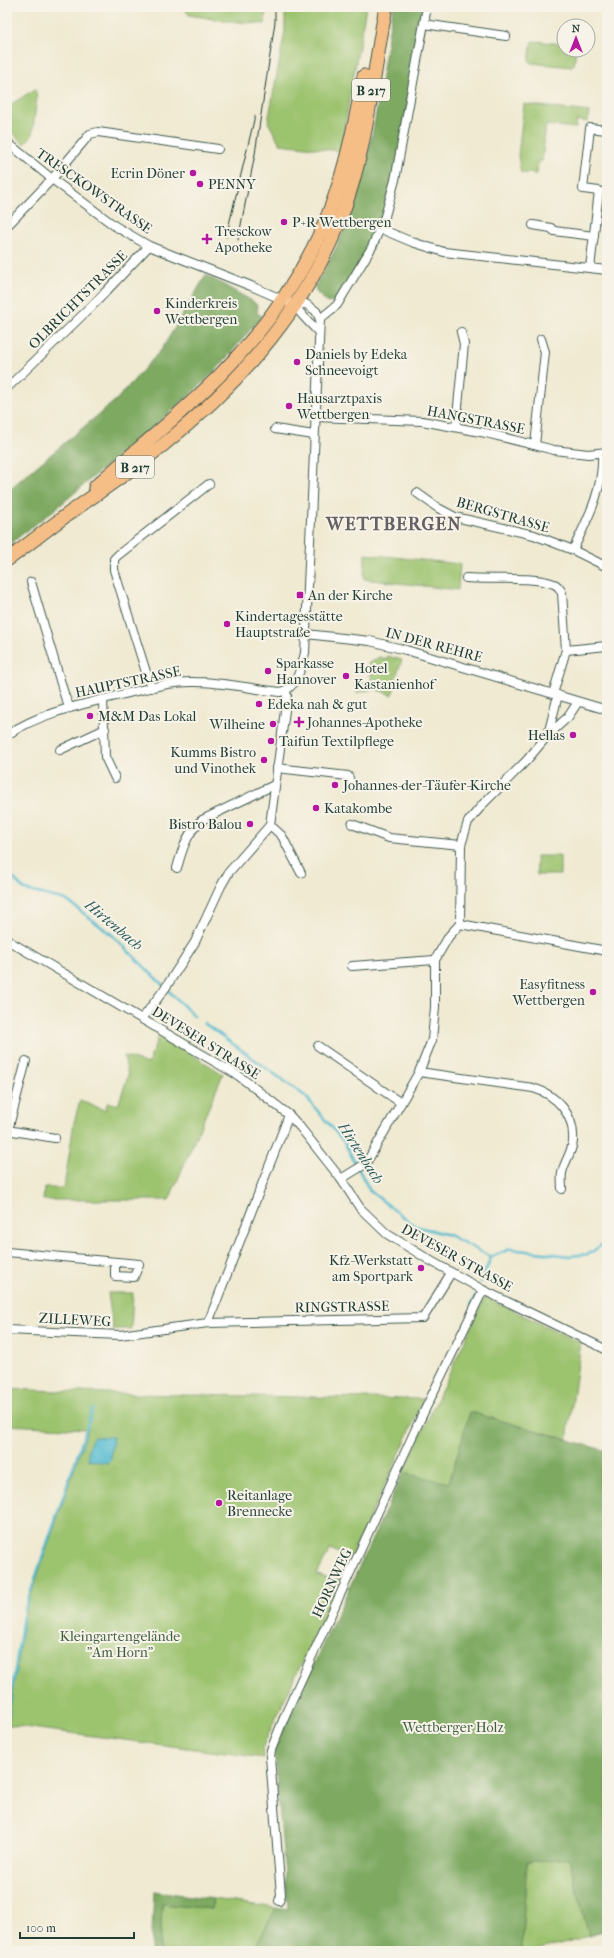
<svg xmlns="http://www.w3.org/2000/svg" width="614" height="1958" viewBox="0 0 614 1958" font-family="'IM FELL French Canon',serif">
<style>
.green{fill:#9cc36e;stroke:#5e8051}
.forest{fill:#7da961;stroke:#4e734a}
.water{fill:#53bbd0;stroke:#397c82}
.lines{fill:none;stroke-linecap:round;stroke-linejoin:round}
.stream{stroke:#53bbd0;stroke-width:2.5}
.street-casing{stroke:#3e574c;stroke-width:10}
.primary-casing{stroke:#3e574c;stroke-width:15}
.street{stroke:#fff;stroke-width:8}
.primary{stroke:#f6be87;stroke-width:13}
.tram{stroke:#1f3d34;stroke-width:1}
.poi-dot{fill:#b5179e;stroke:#f7f3e8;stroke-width:1.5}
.labels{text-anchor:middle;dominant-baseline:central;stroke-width:4;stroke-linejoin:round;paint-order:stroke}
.shield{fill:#f7f3e8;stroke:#60746a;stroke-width:1}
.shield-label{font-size:13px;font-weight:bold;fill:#1f3d34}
.poi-label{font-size:14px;fill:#1f3d34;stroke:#f7f3e8;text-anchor:start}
.street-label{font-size:14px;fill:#1f3d34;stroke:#f7f3e8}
.park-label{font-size:14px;fill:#3e5e42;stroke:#f7f3e8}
.water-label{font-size:15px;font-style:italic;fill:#2c5c5b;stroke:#f7f3e8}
.district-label{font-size:18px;font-weight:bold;letter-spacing:1px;fill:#656063;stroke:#f7f3e8}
</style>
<rect width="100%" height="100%" fill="#f7f3e8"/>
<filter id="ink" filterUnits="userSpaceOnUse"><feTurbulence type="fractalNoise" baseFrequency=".025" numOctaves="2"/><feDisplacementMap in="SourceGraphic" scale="8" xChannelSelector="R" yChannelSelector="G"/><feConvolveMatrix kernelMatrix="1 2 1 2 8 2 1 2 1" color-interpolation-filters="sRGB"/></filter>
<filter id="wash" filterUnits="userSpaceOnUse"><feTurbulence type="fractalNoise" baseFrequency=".012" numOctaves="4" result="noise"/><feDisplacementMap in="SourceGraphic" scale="16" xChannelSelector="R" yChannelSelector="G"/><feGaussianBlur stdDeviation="0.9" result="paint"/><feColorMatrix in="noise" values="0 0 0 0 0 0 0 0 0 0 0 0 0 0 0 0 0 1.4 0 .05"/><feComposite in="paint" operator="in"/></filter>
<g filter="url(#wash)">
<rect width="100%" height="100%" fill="#f0ead2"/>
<g class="green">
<path d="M184,7H266L265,24L226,21L189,15Z"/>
<path d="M285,7H366L340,151L280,144L268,122L285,31Z"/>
<path d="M534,41L564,44V50H576L574,65L572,67L531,63L529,60L532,42Z"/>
<path d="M35,89L37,97L32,136L24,144C10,132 7,126 7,107Z"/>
<path d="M524,104L589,112L588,122L577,120L576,128L546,125L542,161H538L537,174L521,173L518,156Z"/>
<path d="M365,554L460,564L458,590L364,579Z"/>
<path d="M387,656L402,660L393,685L395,686L392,695L374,689L357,693L355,685L372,680L368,664L379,657L387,659Z"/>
<path d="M536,856H560V875H537Z"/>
<path d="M158,1037L181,1048L223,1074L169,1200H43L44,1188H64L74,1122L80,1101L105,1110L108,1102L118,1105L128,1076L124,1056L148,1064Z"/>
<path d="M108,1293H133L131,1329H113Z"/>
<path d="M485,1297L581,1343L567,1439L470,1412L449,1483L403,1473Z"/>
<path d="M7,1389L134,1394L424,1399L394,1466L350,1558L330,1549L317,1575L341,1580L326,1610L263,1746L264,1758L8,1725L24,1615L88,1429L7,1425Z"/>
<path d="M569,1858L589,1936L533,1951H521L527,1862Z"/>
<path d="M214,1899L276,1908L253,1951H160L162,1904L212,1909Z"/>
</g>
<g class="forest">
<path d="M393,7H427L400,157L372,247L335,301L328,303L316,292L315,286C331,260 344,233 354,204C376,141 381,72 393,7Z"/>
<path d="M206,275L254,302L258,307L257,313L262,316L218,368L189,396L59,506L7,546V491L116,400L162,349Z"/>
<path d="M470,1412L607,1451V1930L589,1936L569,1858L527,1862L521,1951H253L276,1908L288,1910L274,1749L403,1473L449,1483Z"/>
<path d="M154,1891L214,1899L212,1909L162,1904L160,1951H151Z"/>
</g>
<path class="water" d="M94,1437H113L111,1459L107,1463L89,1460C87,1453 89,1442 94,1437Z"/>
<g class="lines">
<g class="stream">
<path d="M7,872L25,890L66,900L112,935L194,1016"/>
<path d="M204,1023L305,1096L344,1142L370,1191L415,1226L449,1235L491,1257L510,1249L570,1256L589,1254L607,1241"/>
<path d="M481,1282L491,1257"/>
<path d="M471,1305L478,1291"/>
<path d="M24,1611L93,1409"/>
<path d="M7,1722L23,1616"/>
</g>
</g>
</g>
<g filter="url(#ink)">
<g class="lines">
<defs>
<g id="street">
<path d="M424,24L506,36"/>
<path d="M7,142L52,179L115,226L149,246L251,286L295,305L306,304L316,311L320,319L305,653C301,667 297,689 280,692C252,689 224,682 195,682C171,681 147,689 124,694C85,704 41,712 7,735"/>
<path d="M533,225L551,228L554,231L594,236"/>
<path d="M7,226L52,179L90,134L98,132L218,149"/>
<path d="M381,229L412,242L444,252L607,270"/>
<path d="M590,268L599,191L583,189L590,128L606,130"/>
<path d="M295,305C300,315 311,323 319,333"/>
<path d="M320,319L337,305L372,247L385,216L395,180L427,7"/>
<path d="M7,388L95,303L149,246"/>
<path d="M315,417L422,421L486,433L554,450L588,454L607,452"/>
<path d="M456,427L464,344L461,332"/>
<path d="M275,429L314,435"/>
<path d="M535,445L545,352L541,339"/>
<path d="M417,493L438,508L455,517L534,535L573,550L607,567"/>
<path d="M573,550C588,518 604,489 602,453"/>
<path d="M466,578C490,580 533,576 554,584C559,586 560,589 562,593L566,650L553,694"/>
<path d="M31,582L65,697L70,708"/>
<path d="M306,634L370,641L406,650L607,710"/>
<path d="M566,650L607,646"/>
<path d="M151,688L114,570V559L118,555L209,484"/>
<path d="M103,699L105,757L115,778"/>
<path d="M548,735L558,695"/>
<path d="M60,750L105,729"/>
<path d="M277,768L348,776L351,784"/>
<path d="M352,824L389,838L461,845"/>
<path d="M270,825L287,695L285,691"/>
<path d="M270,825L282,836L301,873"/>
<path d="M177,868C182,850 187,832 202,820L274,785"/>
<path d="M460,924L607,951"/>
<path d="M7,940L239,1076L289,1115L300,1127L341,1179L360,1208L387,1234L431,1261L483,1290L607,1350"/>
<path d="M352,966L435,960"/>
<path d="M142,1019L166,987L195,942L221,886L229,872L270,825"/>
<path d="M318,1046L401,1103"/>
<path d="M419,1072L533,1088C557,1095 575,1115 573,1141C572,1153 564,1162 562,1173C561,1178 562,1184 562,1189"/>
<path d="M7,1130L55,1138"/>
<path d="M8,1130L26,1061"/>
<path d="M341,1179L362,1166L368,1160L419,1072L432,1040L435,1007V960L449,936L460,924L461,845L468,822L483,804L527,760L548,735L568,717L578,702"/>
<path d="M7,1252L139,1264L134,1277L115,1276V1262"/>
<path d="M208,1323L289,1115"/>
<path d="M7,1330L120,1335L208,1323L423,1318L451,1273"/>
<path d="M279,1901L281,1895L270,1757L271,1750L286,1713L418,1424L483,1290"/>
</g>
<g id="primary">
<path d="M95,487C136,450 180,415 219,376C268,326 311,265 334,199C348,159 356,117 364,76"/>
<path d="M7,560C25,547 42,533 60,520C94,495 130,472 163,445C245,379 317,296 349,194C368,136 374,68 386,7"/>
</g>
</defs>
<use href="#street" class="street-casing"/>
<use href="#primary" class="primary-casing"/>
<use href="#street" class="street"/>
<use href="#primary" class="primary"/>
<g class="tram">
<path d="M226,237L255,116"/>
<path d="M238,240L255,154L275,22V7"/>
</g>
</g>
</g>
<g class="poi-dot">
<circle cx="193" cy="173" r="4"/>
<circle cx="200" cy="184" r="4"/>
<circle cx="284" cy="222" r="4"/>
<path d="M205 233h4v4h4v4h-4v4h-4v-4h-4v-4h4z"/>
<circle cx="157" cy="311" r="4"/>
<circle cx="297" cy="362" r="4"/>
<circle cx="289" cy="406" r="4"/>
<rect x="296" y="591" width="8" height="8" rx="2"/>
<circle cx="227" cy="624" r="4"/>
<circle cx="268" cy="671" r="4"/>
<circle cx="346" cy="676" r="4"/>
<circle cx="259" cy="704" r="4"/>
<circle cx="90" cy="716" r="4"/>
<path d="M297 716h4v4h4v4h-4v4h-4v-4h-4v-4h4z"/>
<circle cx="273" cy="724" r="4"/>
<circle cx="573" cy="735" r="4"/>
<circle cx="271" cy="741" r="4"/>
<circle cx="264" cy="760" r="4"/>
<circle cx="335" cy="785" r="4"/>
<circle cx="316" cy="808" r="4"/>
<circle cx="250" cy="824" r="4"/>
<circle cx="593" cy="992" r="4"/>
<circle cx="421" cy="1268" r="4"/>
<circle cx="219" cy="1503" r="4"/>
</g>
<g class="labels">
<g class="shield">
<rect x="352" y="79" width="38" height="22" rx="3"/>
<rect x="116" y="456" width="38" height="22" rx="3"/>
</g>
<g class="shield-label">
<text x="371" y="90">B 217</text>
<text x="135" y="467">B 217</text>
</g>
<g class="poi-label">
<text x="185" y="173" text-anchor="end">Ecrin Döner</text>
<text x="208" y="184">PENNY</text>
<text x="292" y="222">P+R Wettbergen</text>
<text x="215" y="231">Tresckow<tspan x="215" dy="16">Apotheke</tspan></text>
<text x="165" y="303">Kinderkreis<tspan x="165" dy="16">Wettbergen</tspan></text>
<text x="305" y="354">Daniels by Edeka<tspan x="305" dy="16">Schneevoigt</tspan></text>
<text x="297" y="398">Hausarztpaxis<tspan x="297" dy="16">Wettbergen</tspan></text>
<text x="308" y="595">An der Kirche</text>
<text x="235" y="616">Kindertagesstätte<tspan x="235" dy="16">Hauptstraße</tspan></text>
<text x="276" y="663">Sparkasse<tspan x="276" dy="16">Hannover</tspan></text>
<text x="354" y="668">Hotel<tspan x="354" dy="16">Kastanienhof</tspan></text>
<text x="267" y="704">Edeka nah &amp; gut</text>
<text x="98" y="716">M&amp;M Das Lokal</text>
<text x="307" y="722">Johannes-Apotheke</text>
<text x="265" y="724" text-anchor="end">Wilheine</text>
<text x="565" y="735" text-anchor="end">Hellas</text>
<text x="279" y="741">Taifun Textilpflege</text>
<text x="256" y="752" text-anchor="end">Kumms Bistro<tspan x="256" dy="16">und Vinothek</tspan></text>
<text x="343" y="785">Johannes-der-Täufer-Kirche</text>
<text x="324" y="808">Katakombe</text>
<text x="242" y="824" text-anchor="end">Bistro Balou</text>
<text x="585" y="984" text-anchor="end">Easyfitness<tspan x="585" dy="16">Wettbergen</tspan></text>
<text x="413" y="1260" text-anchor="end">Kfz-Werkstatt<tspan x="413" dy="16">am Sportpark</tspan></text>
<text x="227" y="1495">Reitanlage<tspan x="227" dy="16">Brennecke</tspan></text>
</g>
<g class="street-label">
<text transform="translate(94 191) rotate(35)">TRESCKOWSTRASSE</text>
<text transform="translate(78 300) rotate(-45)">OLBRICHTSTRASSE</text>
<text transform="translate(476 420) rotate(11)">HANGSTRASSE</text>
<text transform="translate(503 515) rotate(16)">BERGSTRASSE</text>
<text transform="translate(434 645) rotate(15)">IN DER REHRE</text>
<text transform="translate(128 682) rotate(-12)">HAUPTSTRASSE</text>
<text transform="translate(206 1043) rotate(32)">DEVESER STRASSE</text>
<text transform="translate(457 1258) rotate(29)">DEVESER STRASSE</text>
<text transform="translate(342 1307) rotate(-1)">RINGSTRASSE</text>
<text transform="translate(75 1320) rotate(3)">ZILLEWEG</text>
<text transform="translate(332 1583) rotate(-65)">HORNWEG</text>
</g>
<g class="park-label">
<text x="120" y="1636">Kleingartengelände<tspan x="120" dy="16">"Am Horn"</tspan></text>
<text x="453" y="1727">Wettberger Holz</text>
</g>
<g class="water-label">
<text transform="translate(114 925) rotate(40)">Hirtenbach</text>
<text transform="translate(361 1153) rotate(57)">Hirtenbach</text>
</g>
<g class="district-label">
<text x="394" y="524">WETTBERGEN</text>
</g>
</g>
<rect width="614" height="1958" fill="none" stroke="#f7f3e8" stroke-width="24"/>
<g transform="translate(576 38)"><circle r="19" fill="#f7f3e8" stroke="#a1aaa0"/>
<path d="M0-3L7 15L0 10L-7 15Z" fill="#b5179e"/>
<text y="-6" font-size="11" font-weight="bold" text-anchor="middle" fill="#1f3d34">N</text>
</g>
<path d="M20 1932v6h114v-6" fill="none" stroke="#1f3d34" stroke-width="2"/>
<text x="26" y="1932" font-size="12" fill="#1f3d34" stroke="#f7f3e8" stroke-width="3" paint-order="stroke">100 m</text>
</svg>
